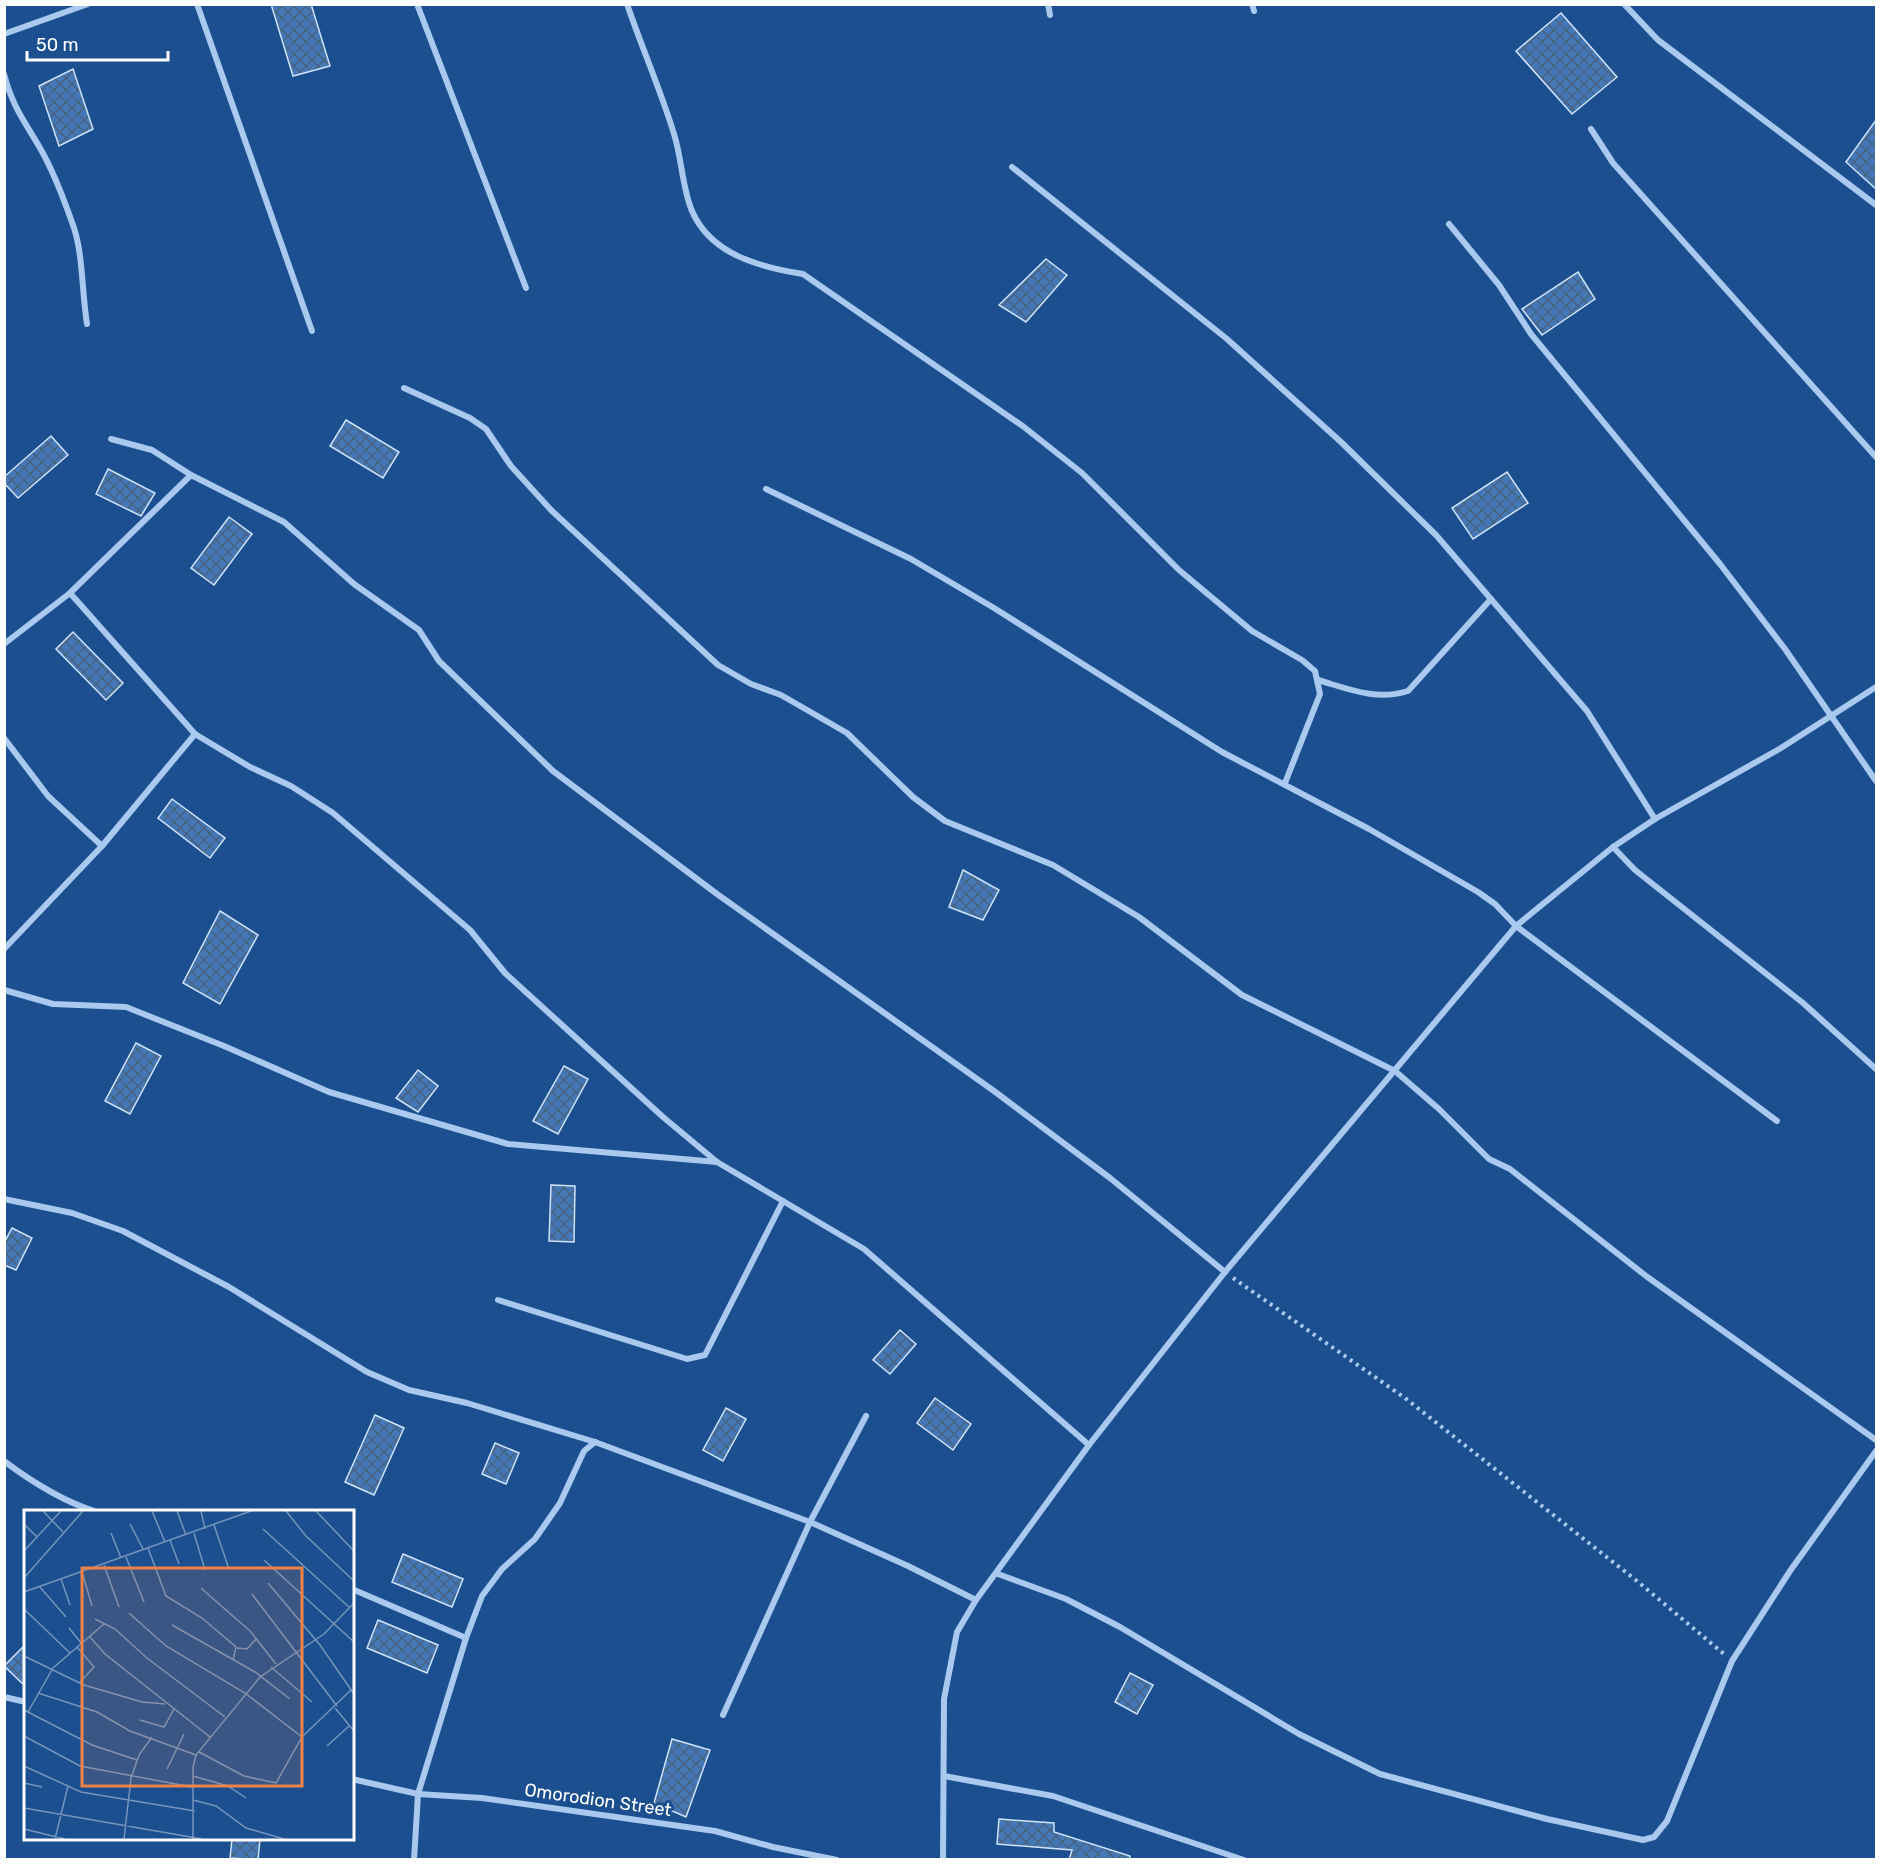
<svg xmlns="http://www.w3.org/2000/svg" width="1881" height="1864" viewBox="0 0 1881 1864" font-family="Rubik,sans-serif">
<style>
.building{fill:url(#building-cross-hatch);stroke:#cfe3fa;stroke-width:1.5}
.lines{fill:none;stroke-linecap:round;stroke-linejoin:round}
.path{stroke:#a9c9ee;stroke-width:4;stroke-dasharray:3 4.5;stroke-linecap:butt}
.street{stroke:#a9c9ee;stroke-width:6}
.labels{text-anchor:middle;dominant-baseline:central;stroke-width:6;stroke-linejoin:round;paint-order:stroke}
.street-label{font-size:18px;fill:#fff;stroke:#1b4f8f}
.inset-road{fill:none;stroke:#7695bc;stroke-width:1.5}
.view{fill:#ee8249;fill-opacity:0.15;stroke:#ee8249;stroke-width:3}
.inset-edge{fill:none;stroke:#fff;stroke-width:3}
</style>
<defs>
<pattern id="building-cross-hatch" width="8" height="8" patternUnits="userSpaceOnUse" patternTransform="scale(1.5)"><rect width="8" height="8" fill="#4478b7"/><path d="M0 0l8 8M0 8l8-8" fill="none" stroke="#486282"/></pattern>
</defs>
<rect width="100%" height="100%" fill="#1b4f8f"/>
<g class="building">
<path d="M271,4H311L330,66L293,76Z"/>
<path d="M1561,13L1617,77L1572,114L1516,51Z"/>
<path d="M73,69L93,129L59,146L39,86Z"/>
<path d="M1876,120V189L1846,162Z"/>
<path d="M1046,259L1067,275L1026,322L999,305Z"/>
<path d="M1578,272L1595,299L1542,335L1522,309Z"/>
<path d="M346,420L399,452L383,478L330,446Z"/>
<path d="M51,436L68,455L18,498L4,483V477Z"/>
<path d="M108,469L155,493L141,516L96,494Z"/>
<path d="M1507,472L1528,503L1473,539L1452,508Z"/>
<path d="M229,517L252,534L214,585L191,568Z"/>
<path d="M73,632L123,683L106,700L56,649Z"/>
<path d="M172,799L225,838L210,858L158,818Z"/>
<path d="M963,870L999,890L983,920L949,907Z"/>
<path d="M220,911L258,935L220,1004L183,983Z"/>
<path d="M136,1043L161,1056L130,1114L105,1101Z"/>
<path d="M564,1066L588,1079L558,1134L533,1121Z"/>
<path d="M418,1070L438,1086L418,1112L396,1098Z"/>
<path d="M551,1185L575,1186L574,1242L549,1241Z"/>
<path d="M12,1228L32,1238L16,1270L4,1265V1243Z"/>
<path d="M900,1330L916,1344L890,1374L873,1360Z"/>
<path d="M935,1398L971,1424L953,1450L917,1423Z"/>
<path d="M726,1408L746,1419L723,1461L703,1450Z"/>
<path d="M375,1415L404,1428L374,1495L345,1482Z"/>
<path d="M495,1443L519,1453L506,1484L482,1474Z"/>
<path d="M403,1554L463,1579L452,1607L392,1582Z"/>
<path d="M378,1620L438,1645L427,1673L367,1648Z"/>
<path d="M26,1644V1687L4,1666Z"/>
<path d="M1130,1673L1153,1685L1137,1714L1115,1702Z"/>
<path d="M672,1739L710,1750L686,1817L654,1803Z"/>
<path d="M999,1819L1054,1823V1832L1130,1856V1860H1069L1072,1850L997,1844Z"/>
<path d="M232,1839H260L258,1860L230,1858Z"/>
</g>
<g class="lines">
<path class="path" d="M1233,1278L1405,1398L1637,1581L1724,1654"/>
<g class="street">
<path d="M197,4L312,331"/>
<path d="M417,4L526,288"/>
<path d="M627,4C642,48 661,91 674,134C682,159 682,187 692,211C711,255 760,267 803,274L1024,427L1082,473L1179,570L1252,631L1302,660L1315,671L1320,694L1285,783"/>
<path d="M1048,4L1050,15"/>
<path d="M1252,4L1254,11"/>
<path d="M1624,4L1658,40L1876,205"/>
<path d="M4,34L88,4"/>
<path d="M4,74C13,108 24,120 40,148C54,172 65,202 74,228C83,255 82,294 87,324"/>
<path d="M1591,129L1613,163L1876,457"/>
<path d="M1012,167L1227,339L1341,442L1436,535L1587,711L1655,819"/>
<path d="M1449,224L1499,285L1531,334L1720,564L1785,649L1876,781"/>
<path d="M404,388L470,418L486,429L511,466L551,510L718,665L751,684L781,695L847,733L913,797L945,821L1053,865L1139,917L1242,995L1395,1071L1439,1109L1489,1159L1510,1169L1646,1276L1876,1440"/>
<path d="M111,439L152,450L191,475L284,522L354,584L419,630L439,661L553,771L717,894L994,1091L1110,1178L1225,1272"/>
<path d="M766,489L911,559L994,608L1222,752L1369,829L1478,892L1495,904L1516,926L1777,1121"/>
<path d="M70,593L195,734L250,767L291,786L333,813L470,930L505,973L663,1117L717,1162L864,1249L1089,1445"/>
<path d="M4,644L70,593L191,475"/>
<path d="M1318,680C1349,689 1376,701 1408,691L1491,599"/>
<path d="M4,738L48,796L102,846L4,949"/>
<path d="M102,846L195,734"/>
<path d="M1613,847L1635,870L1803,1003L1876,1069"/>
<path d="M4,990L53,1004L126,1007L224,1046L329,1092L508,1144L717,1162"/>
<path d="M4,1199L72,1213L123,1231L229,1287L367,1372L409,1390L467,1403L595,1442L810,1522L908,1566L976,1600"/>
<path d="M498,1300L687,1359L705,1355L783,1201"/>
<path d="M4,1461C32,1482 64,1502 97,1512"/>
<path d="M998,1574L1066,1599L1120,1627L1299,1734L1380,1774L1547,1819L1643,1840L1654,1837L1667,1821L1732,1661L1790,1571L1876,1451"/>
<path d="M352,1589L466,1638"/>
<path d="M4,1697L26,1702"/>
<path d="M723,1715L810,1522L866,1416"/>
<path d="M944,1776L1053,1796L1244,1860"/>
<path d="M352,1779L418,1794L482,1798L715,1831L773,1847L837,1860"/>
<path d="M414,1860L418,1794L466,1638L482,1596L502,1569L535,1539L560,1503L584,1451L595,1442"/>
<path d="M943,1860L944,1699L957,1632L976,1600L1089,1445L1225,1272L1516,926L1613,847L1655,819L1781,748L1876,687"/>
</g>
</g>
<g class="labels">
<g class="street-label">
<text transform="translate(598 1800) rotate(8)">Omorodion Street</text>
</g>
</g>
<g transform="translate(24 1510)">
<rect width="330" height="330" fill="#1b4f8f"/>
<path class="inset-road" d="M19,1L39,22M128,1L141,32M153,1L162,25M177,1L181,19M262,1L282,26L330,71M292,1L330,41M0,14L13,27M106,14L119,39M190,15L205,59M239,19L326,98M87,23L97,48M170,23L181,60M146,30L155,54M124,38L142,86L178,108L212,137L209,150M0,41L37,1M102,47L120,92M240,50L330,132M80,55L95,97M58,62L68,96M0,68L59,1M37,69L46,95M244,73L296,135L330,184M15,76L42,107M177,78L226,121L252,154M0,82L227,1M228,84L313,196M0,99L46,143M105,103L142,136L221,183L278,227M71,109L91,119L123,148L201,207M148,115L231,162L266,189M45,118L58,134M66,127L81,144L186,227M53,137L70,157L56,172M213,138L223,139L233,128M0,146L60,175L118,192L141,194M247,157L288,192M14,183L73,202L106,221L172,245M311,198L330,221M0,200L68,235L113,250M4,202L29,158L80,114M116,210L140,217L150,199M0,226L56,256L168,277M303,236L325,216M175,242L220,266L252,273L278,227L327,180M0,256L57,282L171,301M143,259L160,224M169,266L204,276L222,288M0,273L18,277M169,290L192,296L222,318L260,329M0,298L178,329M0,319L41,329M31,329L44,276M100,329L107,268L115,245L128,227M169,329V257L172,245L236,167L300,124L330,93"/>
<path class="view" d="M58,58H278V276H58Z"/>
<rect width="330" height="330" class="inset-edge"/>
</g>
<rect width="1881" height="1864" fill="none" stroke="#ffffff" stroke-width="12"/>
<path d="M27 51v9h141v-9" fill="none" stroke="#ffffff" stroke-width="3"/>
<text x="36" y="51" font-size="18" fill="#ffffff" stroke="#1b4f8f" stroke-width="4.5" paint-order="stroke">50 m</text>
</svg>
